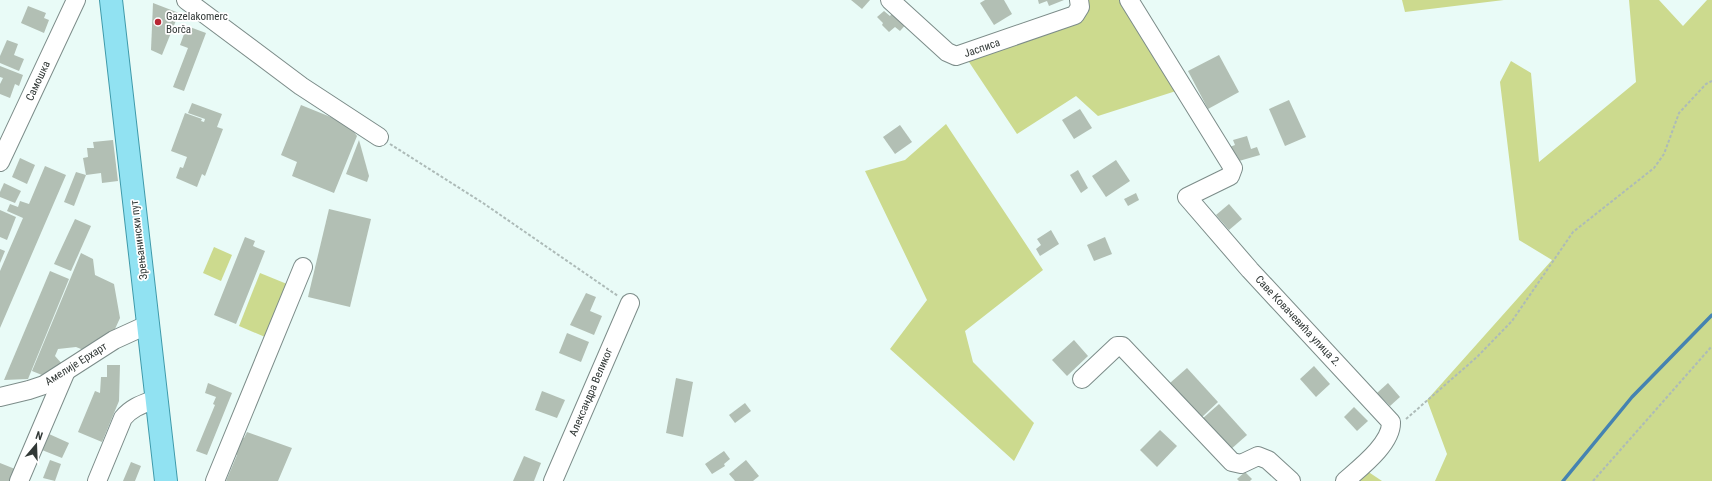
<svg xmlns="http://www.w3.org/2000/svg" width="1712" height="481" viewBox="0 0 1712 481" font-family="'Roboto Condensed',sans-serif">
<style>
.green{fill:#ccda8e}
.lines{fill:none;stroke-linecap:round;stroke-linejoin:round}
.stream{stroke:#4583b1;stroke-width:3.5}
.building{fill:#b2bfb4}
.minor-casing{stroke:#7c8c89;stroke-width:20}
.major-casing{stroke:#3f9aaa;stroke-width:24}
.path{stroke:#adbbb8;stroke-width:2;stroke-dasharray:3 2;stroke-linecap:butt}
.minor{stroke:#fff;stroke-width:18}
.major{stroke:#91e2f2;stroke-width:22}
.poi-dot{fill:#b82734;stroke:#fff;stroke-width:1.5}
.labels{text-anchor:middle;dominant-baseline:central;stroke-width:3.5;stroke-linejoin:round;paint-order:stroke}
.poi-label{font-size:11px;fill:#313836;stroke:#fff;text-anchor:start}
.street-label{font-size:11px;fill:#313836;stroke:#fff}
</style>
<rect width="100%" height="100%" fill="#e9fbf7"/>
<g class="green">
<path d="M1088,0H1121L1176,91L1098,116L1076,96L1017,134L967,59L1087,13L1089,5Z"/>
<path d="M1402,0H1504L1405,12Z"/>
<path d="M1629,0H1659L1683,26L1707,0H1712V481H1435L1447,454L1427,400L1552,260L1519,240L1500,82L1511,61L1531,73L1539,162L1636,82Z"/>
<path d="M946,124L1043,270L965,331L973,362L1034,423L1014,461L890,349L927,300L865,171L905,160Z"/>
<path d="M214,247L232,255L221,281L203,273Z"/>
<path d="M260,273L287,284L265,337L239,326Z"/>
<path d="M1361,467L1382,481H1345Z"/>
</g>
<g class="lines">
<path class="stream" d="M1563,481L1632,397L1712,315"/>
</g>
<g class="building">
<path d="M851,0H870L862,9Z"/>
<path d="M985,0H1004L1012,14L994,25L980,3Z"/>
<path d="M1038,0H1064L1049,6L1047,1L1039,4Z"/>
<path d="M153,3L179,13L162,55L151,50Z"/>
<path d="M28,6L46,13L44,18L49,20L44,33L21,23Z"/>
<path d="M895,10L908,22L900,31L895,27L889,32L882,25L883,23L877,17L884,11L890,16Z"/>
<path d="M187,26L206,33L184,91L173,87L188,48L180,45Z"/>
<path d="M7,40L18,44L14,55L24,59L19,71L0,63V56Z"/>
<path d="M1219,55L1239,92L1208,109L1188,71Z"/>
<path d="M0,66L23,75L19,86L15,84L10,98L0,94V84L3,78L0,77Z"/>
<path d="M1289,100L1306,137L1285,146L1269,109Z"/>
<path d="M192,103L222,114L217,127L223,129L205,176L202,174L197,187L176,178L180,167L183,168L187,157L171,151L185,113L202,119L201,121L204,122L205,119L188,113Z"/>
<path d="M301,105L348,124L357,136L334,193L292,176L297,162L281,155Z"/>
<path d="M1080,109L1092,128L1074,139L1062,120Z"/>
<path d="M900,125L912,142L895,154L883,137Z"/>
<path d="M1247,136L1251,149L1257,147L1260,155L1239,161L1237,156L1231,158L1227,148L1235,145L1233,140Z"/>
<path d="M113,140L118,181L102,183L101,173L86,175L83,158L88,157L87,148H94L93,142Z"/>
<path d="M359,140L369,176L367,182L346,174Z"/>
<path d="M20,158L35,165L27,184L12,177Z"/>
<path d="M1116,160L1130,181L1106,197L1092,176Z"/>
<path d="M45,166L66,175L0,328V271L23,218L7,211L10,204L18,207L20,201L29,204Z"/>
<path d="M1078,170L1088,188L1081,193L1070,175Z"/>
<path d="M76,172L86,175L74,206L64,202Z"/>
<path d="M4,183L21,191L15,203L0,197V192Z"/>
<path d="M1136,193L1139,200L1128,206L1124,199Z"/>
<path d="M1229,204L1242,219L1229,230L1216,215Z"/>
<path d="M329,209L371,219L350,307L308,297Z"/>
<path d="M0,210L16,217L7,240L0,237Z"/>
<path d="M75,219L91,226L71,271L54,264Z"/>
<path d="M1051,230L1059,244L1040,256L1036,249L1041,245L1037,239Z"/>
<path d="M245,237L255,241L253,246L265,251L236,324L214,315Z"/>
<path d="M1105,237L1112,254L1094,261L1087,245Z"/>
<path d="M0,249L5,251L0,263Z"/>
<path d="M81,253L93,259L95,275L114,284L120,318L115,329L86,351L76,347L58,349L55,356L63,365L47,377L32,371Z"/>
<path d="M50,271L69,279L28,379L4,380Z"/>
<path d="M586,293L596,297L590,311L602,316L594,335L570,325Z"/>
<path d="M567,333L589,342L581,362L559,353Z"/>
<path d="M1074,340L1088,356L1067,376L1052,360Z"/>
<path d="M107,365H120L119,401L102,442L78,432L95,391L100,393L101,377H107Z"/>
<path d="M1314,366L1330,384L1316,397L1300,379Z"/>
<path d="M1187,368L1218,402L1201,418L1170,383Z"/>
<path d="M676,378L693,382L683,437L666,433Z"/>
<path d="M208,383L232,393L207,455L196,451L215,405L213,404L216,397L205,393Z"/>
<path d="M1388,383L1400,397L1390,406L1377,393Z"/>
<path d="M542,391L565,400L557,418L535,410Z"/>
<path d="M745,403L751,411L735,423L729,415Z"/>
<path d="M1219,404L1247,435L1230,450L1202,419Z"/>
<path d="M1354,407L1368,421L1357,431L1344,417Z"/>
<path d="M1160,430L1177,446L1157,467L1140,450Z"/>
<path d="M247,432L292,448L278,481H226L237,455L233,453L240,437L244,438Z"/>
<path d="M49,434L69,443L62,458L42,450Z"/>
<path d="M724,451L730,459L724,464L725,466L712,474L705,464Z"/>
<path d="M524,456L541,463L534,481H513Z"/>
<path d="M50,460L61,464L55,481L43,478Z"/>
<path d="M746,460L759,476L753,481H735L729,474Z"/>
<path d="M131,462L141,466L135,481H123Z"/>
<path d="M0,463L15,469L11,481H0Z"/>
<path d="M1245,472L1252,479L1250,481H1239L1237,479Z"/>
</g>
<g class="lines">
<defs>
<g id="minor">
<path d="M186,0L301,86L379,137"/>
<path d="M890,0L947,52L956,56L1075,15L1080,7L1079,0"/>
<path d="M1129,0L1233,168L1230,176L1187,197L1250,270L1391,422C1392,443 1361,467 1345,481"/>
<path d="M0,162L76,0"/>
<path d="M1082,379L1117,346H1122L1232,462L1241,464L1258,456L1268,460L1291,481"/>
<path d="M0,397L29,390L44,385L114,340L149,324"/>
<path d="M19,481L66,371"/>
<path d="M97,481L123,418C132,407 143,404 156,399"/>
<path d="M215,481L303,267"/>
<path d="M553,481L630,303"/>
</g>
<path id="major" d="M111,0L166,481"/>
</defs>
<use href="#minor" class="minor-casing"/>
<use href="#major" class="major-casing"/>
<g class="path">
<path d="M390,144L483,203L618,296"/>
<path d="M1406,419L1477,357L1512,321L1573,232L1654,168L1664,154L1679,113L1706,84L1712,81"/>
<path d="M1593,481L1712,346"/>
</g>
<use href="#minor" class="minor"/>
<use href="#major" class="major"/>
</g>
<circle class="poi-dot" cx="158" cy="22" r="4"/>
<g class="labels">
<g class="poi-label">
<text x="166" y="16">Gazelakomerc<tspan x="166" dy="13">Borča</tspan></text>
</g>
<g class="street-label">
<text transform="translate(982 48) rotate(-19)">Јасписа</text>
<text transform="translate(38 81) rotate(-65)">Самошка</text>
<text transform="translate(139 240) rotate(-97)">Зрењанински пут</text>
<text transform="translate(1298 321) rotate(47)">Саве Ковачевића улица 2.</text>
<text transform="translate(76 364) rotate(-32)">Амелије Ерхарт</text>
<text transform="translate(591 392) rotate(-67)">Александра Великог</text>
</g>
</g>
<g transform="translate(36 445) rotate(19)" stroke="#ffffff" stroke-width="3" paint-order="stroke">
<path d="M0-3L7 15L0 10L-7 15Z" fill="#313836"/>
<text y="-6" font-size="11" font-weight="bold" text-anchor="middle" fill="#313836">N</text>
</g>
</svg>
